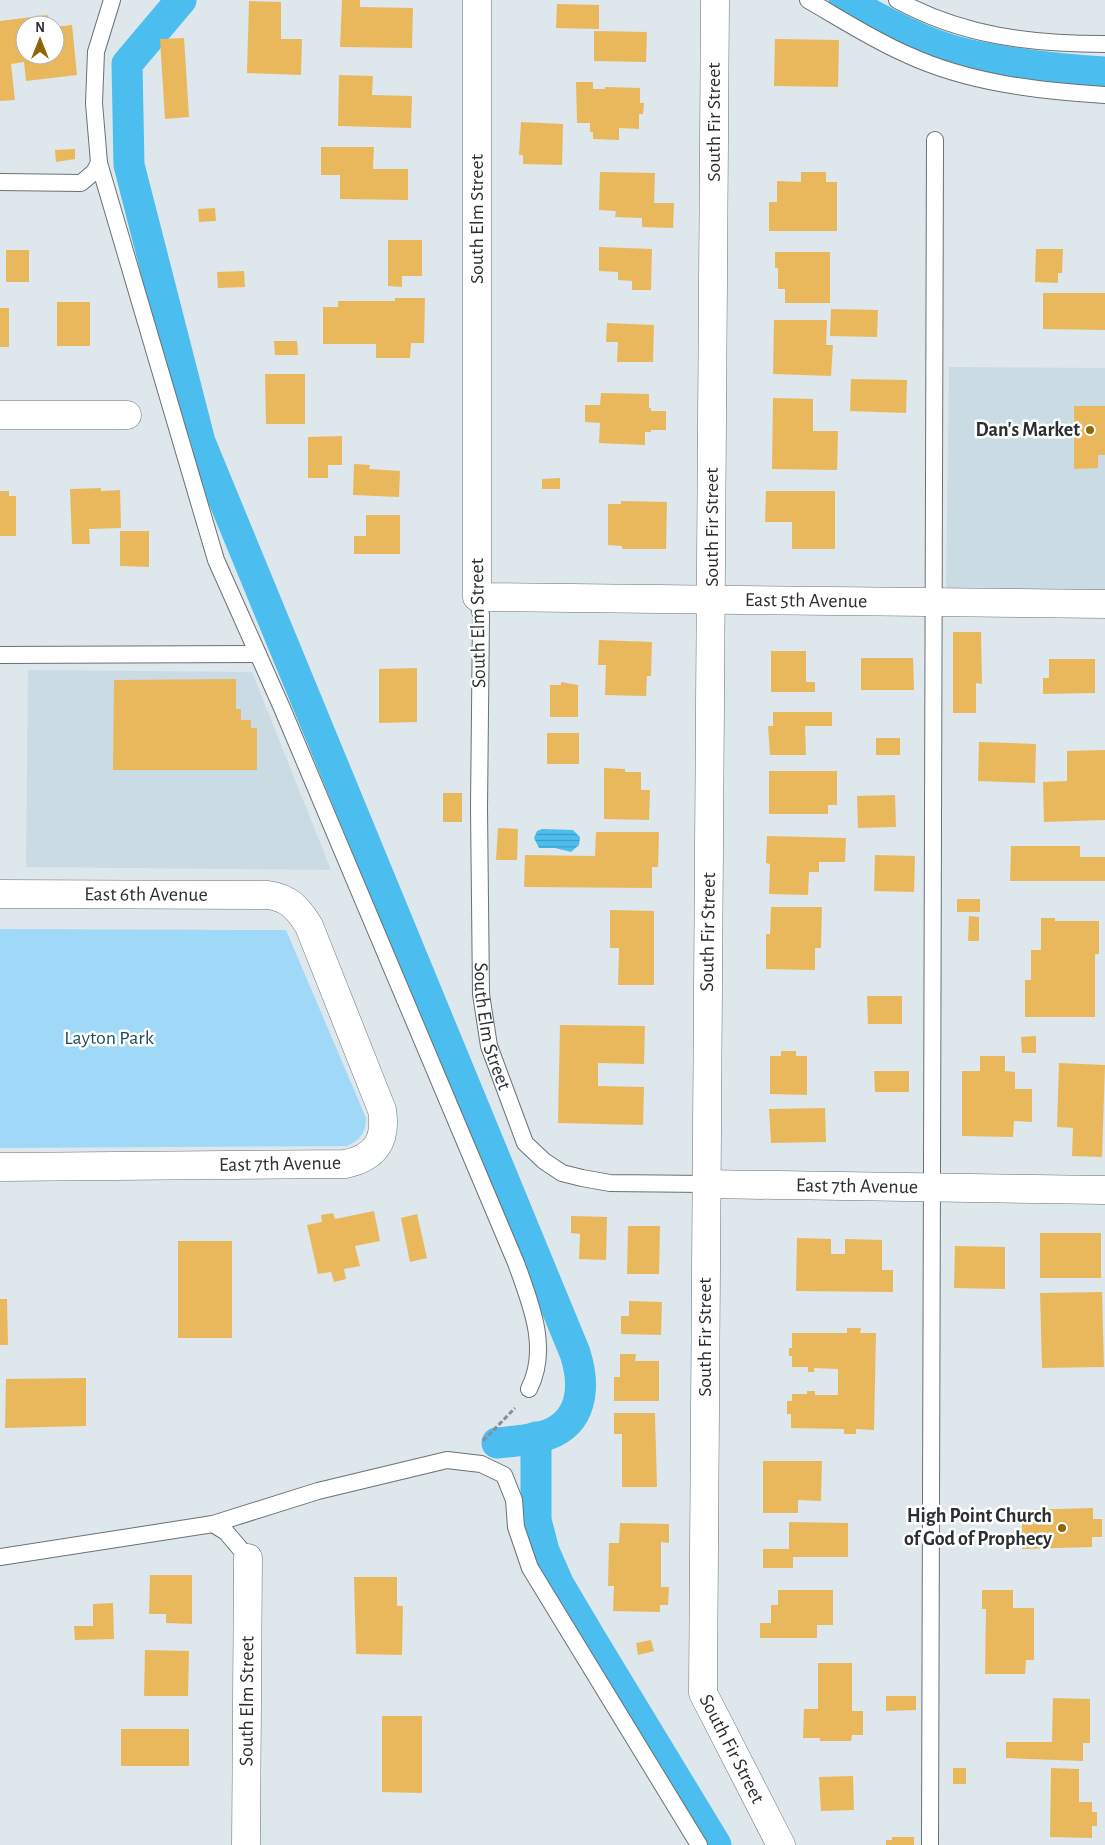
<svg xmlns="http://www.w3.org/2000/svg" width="1105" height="1845" viewBox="0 0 1105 1845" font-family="'Alegreya Sans',sans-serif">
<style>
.built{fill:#cadbe4}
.green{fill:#a0d9f7}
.water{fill:url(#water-rules)}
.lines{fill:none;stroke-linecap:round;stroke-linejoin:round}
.canal{stroke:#4bbdef;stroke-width:31}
.building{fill:#eab85c}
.lane-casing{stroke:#6a7276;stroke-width:18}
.street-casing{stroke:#6a7276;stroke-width:29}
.path{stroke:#888f92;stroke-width:3;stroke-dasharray:5 2.5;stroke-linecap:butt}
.lane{stroke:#fff;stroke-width:16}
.street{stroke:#fff;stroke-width:28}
.poi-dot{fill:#8e6609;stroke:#fff;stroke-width:2}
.labels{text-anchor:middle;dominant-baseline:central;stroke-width:5;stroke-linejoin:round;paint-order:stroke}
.street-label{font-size:20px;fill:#2c2f31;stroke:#fff}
.poi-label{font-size:20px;font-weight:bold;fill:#2c2f31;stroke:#fff;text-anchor:end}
.park-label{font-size:20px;fill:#1d4c61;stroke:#fff}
</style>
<defs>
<pattern id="water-rules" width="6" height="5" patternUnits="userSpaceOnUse" patternTransform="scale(1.25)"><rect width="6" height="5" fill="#4bbdef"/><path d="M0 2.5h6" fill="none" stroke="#3f9ac2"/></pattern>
</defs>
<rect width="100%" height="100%" fill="#dde7ec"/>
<g class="built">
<path d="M949,367L1105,368V591H946Z"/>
<path d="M28,670L252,672L331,870L26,867Z"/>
</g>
<path class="green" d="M0,929L286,930L366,1118C366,1133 360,1140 347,1146L0,1148Z"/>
<path class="water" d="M542,829L573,830L580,837L579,845L571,852L555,848H539L534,838L537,831Z"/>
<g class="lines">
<g class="canal">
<path d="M181,0L127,64L129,165L200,442L575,1353C584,1381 585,1416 554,1432C538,1440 515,1441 497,1443"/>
<path d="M844,0C881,20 921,43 962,53C1009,64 1057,69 1105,72"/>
<path d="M536,1437V1520L544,1551L559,1585L591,1639L716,1845"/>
</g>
</g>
<g class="building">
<path d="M342,0H360V7L413,8L412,48L340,47Z"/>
<path d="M249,1L281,2V39H302L301,75L247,73Z"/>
<path d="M557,4L599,5V29L556,28Z"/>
<path d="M48,15L49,25H25V55H55V27L72,25L77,75L26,81L24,62L11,64L15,100L0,101V21Z"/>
<path d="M594,31L647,32L646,62L594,61Z"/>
<path d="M184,38L189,117L165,119L160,39Z"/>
<path d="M775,39L839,40L838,87L774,86Z"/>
<path d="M339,75L373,76L372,95L412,96L411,128L338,126Z"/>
<path d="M576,82H593V89H605V87L640,88V103H644L643,114H639V129L619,128V140L593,139V132H590V123H577Z"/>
<path d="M521,122L563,124L562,165L523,164V155H519Z"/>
<path d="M321,147H374L373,169H408V200L340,199V175H321Z"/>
<path d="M75,149V159L56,162L55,150Z"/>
<path d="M600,172L655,173L654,203H674L673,228L642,227V218L615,217L616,211L599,210Z"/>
<path d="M801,172H826V182H837V231H769V202H777V181L801,182Z"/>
<path d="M215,208L216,221L199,222L198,209Z"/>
<path d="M388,240H422V276H402V287L388,286Z"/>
<path d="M599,247L652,249L651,290H632V281L618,280V272L599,271Z"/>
<path d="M1036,249H1063L1062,273H1058V283L1035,282Z"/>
<rect x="6" y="250" width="23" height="32"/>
<path d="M775,252H830V303H785V289H778V268H775Z"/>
<path d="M244,271L245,287L218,288L217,272Z"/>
<path d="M1043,293H1105V330L1043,329Z"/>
<path d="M395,298H425L424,343H411L410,358H376V344H323V307H338V301H395Z"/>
<rect x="57" y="302" width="33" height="44"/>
<rect x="0" y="308" width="9" height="39"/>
<path d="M831,309L878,310L877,337L830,336Z"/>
<path d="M774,320H827L826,345H833L831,376L773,374Z"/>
<path d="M607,323L654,325L653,362H617L618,342H606Z"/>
<path d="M274,341H297L298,355H275Z"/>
<path d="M265,374H305V424H266Z"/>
<path d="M851,379L907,380L906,413L850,411Z"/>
<path d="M601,393L649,394V408H651V411H666V430H651V432H645V445L599,443L600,423L585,422V405H600Z"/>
<path d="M773,398L813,399V431H838L837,470L772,469Z"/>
<path d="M1074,406H1105V455H1098V468L1074,469Z"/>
<path d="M342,436V465H328V478H308V437Z"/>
<path d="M354,464L370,465L369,469L400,471L399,497L353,495Z"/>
<path d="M560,478V489H542V479Z"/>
<path d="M101,488V491L120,490L121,528L89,529L90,544H72L70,489Z"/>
<path d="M0,491H9V496H16V536H0Z"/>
<path d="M766,491H835V549H792V522H765Z"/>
<path d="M621,501L667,502L666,549H622V546L608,545V504H621Z"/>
<path d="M366,515H400V554H354V536H366Z"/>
<path d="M120,531H149V567L120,566Z"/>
<path d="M953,632H981L982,684L976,683V713H953Z"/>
<path d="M599,640L652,642L651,676H647L646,696L605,695L606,665H598Z"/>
<path d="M771,651H806V682H815V692H771Z"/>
<path d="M861,658H913L914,690H861Z"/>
<path d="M1049,659H1095V693L1043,694V678H1049Z"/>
<path d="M417,668V722L379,723V669Z"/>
<path d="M236,679V709H241V720H251V728H257V770H113L114,680Z"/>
<path d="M561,682L578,685V717H550V685H561Z"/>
<path d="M773,712H832V726H805L806,755H770L768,726H773Z"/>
<rect x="547" y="733" width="32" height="31"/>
<rect x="876" y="738" width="24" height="17"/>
<path d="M979,742L1036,744L1035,783L978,781Z"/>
<path d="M1105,750V820L1044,822L1043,782L1067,781V751Z"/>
<path d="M604,768L625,769V772H641V790H650L649,820L604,819Z"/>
<path d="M769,771H837V805H828V814H769Z"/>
<rect x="443" y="793" width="19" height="29"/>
<path d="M895,795L896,827L858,828L857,796Z"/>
<path d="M498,828L518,829L517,860H496Z"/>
<path d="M596,832H659L658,867H652V888L524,887L525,855L595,856Z"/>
<path d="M767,836L846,838L845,862H819V872H809L808,895L769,894L770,864L766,863Z"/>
<path d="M1011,846H1080V857H1105V881H1010Z"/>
<path d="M875,855L915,856L914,892L874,891Z"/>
<rect x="957" y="899" width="23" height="13"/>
<path d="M771,907H822L821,948H815V970L766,969V934H770Z"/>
<path d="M610,910L654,911V985H618L619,948H610Z"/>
<path d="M969,916L979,917V941H968Z"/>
<path d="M1041,918H1055V921H1099V954H1095V1017H1025V980H1031V950H1041Z"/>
<path d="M867,996H902V1024H868Z"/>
<path d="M560,1025L645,1026L644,1064L598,1063V1086L644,1087L643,1125L558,1123Z"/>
<path d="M1036,1036V1053H1022L1021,1037Z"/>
<path d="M781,1051H796V1056H807V1095L770,1094V1056H781Z"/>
<path d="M980,1056H1005V1071L1015,1072V1089H1032V1122L1014,1121L1013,1137L962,1136V1071H980Z"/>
<path d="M1059,1063L1105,1065L1102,1157L1072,1156L1073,1128L1057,1127Z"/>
<path d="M874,1071H909V1092H875Z"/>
<path d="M825,1108L826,1142L771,1143L769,1109Z"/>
<path d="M374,1211L380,1241L355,1246L360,1266L344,1269L346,1279L334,1282L331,1272L318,1274L307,1225L322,1222L321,1215L333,1213L335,1219Z"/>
<path d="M417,1214L427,1258L410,1262L401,1218Z"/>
<path d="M571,1216L607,1217L606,1260L579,1259L580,1234L571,1233Z"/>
<path d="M628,1226H660L659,1274H627Z"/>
<rect x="1040" y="1233" width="61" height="45"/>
<path d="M797,1238L831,1239V1254H845V1239L882,1240V1270H893V1292L796,1291Z"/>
<rect x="178" y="1241" width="54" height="97"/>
<path d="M955,1246L1005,1247V1289L954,1288Z"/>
<path d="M1102,1292L1104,1367L1042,1368L1040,1293Z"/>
<path d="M0,1299H7L8,1345H0Z"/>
<path d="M629,1301L662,1302L661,1335L621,1334V1316H629Z"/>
<path d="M847,1328H861L860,1333H876L874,1430L856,1429V1434H844V1429L791,1428V1414H787V1401H792V1394H807V1391H815V1395H838V1369L814,1368V1372H808V1367H792V1356H789V1348H792V1333H847Z"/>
<path d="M620,1354H636L635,1361H659V1401H614V1377H620Z"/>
<path d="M86,1378V1426L5,1428L6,1379Z"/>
<path d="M614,1413H655L657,1487H622V1434H614Z"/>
<path d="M763,1461H822L821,1501L798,1500V1513H763Z"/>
<path d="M1093,1508V1519H1102V1537H1092V1547L1022,1549V1510Z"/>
<path d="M789,1522L848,1523V1557H793V1568H763V1549H789Z"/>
<path d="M620,1523L669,1524V1543L661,1542V1587H669L668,1605H660V1612L613,1611L614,1586H608L609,1543H619Z"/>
<path d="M150,1575H192V1624L166,1623V1614H149Z"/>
<path d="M354,1577H397V1606H403L402,1655L356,1654Z"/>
<path d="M778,1590H833V1625H817V1638H760V1623H771V1605H778Z"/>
<path d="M982,1590H1013V1608H1034V1660H1026L1025,1674H985L986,1609H982Z"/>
<path d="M113,1603L114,1639L75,1640L74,1626H93V1604Z"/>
<path d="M651,1640L654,1651L638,1655L636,1643Z"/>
<path d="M145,1650L189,1651L188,1696H144Z"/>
<path d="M818,1663H852V1711H863V1735H852L851,1741H820V1738H803L804,1709H818Z"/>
<path d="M886,1696H916V1710L886,1711Z"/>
<path d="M1053,1698L1090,1699V1743H1083V1761L1006,1758V1742H1052Z"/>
<path d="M382,1716H422V1793L382,1792Z"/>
<rect x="121" y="1729" width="68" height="37"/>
<rect x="953" y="1768" width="13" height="16"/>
<path d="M1051,1768L1079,1769V1802H1092V1812H1097V1826H1092V1838L1050,1837Z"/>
<path d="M853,1776L854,1810L821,1811L819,1777Z"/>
<path d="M892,1837H914V1845H886V1840H892Z"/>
</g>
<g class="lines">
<defs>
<g id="lane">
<path d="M112,0L96,52L94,103L99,163L216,560L282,708L516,1263C530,1302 550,1348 529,1389"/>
<path d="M808,0C841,19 873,40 908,55C969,83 1039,91 1105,95"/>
<path d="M897,0C962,36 1031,44 1105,44"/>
<path d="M0,182L81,183L94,172L99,163"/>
<path id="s1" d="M477,597L481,615L479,808L481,994L489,1046L525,1143L544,1161L562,1173L582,1178L610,1183L705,1184"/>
<path d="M0,655L258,654"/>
<path d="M213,1524L318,1491L447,1460L481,1464L504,1475L514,1500L516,1527L530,1568L699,1845"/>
<path d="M0,1557L213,1524L226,1532L248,1558"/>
<path d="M930,1845L935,140"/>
</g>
<g id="street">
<path id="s2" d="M477,0V597L1105,604"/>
<path id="s3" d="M715,0L703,1693L781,1845"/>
<path d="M0,415H127"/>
<path id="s4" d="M0,894L268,895C289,898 298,908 309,926L382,1110C387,1141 375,1158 345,1164L0,1167"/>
<path id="s5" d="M705,1184L1105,1190"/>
<path id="s6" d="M246,1845L248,1558"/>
</g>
</defs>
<use href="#lane" class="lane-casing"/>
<use href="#street" class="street-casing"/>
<path class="path" d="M483,1441L515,1408"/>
<use href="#lane" class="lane"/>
<use href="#street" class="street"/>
</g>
<g class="poi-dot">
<circle cx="1090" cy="430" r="5"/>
<circle cx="1062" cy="1528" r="5"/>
</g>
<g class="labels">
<g class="street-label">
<text transform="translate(714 122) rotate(-90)">South Fir Street</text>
<text transform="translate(477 219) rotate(-90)">South Elm Street</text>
<text transform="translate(712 527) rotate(-90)">South Fir Street</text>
<text stroke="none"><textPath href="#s2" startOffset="926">East 5th Avenue</textPath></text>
<text transform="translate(478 623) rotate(-91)">South Elm Street</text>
<text stroke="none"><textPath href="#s4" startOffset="146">East 6th Avenue</textPath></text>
<text transform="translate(708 932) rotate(-89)">South Fir Street</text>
<text stroke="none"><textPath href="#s1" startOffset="431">South Elm Street</textPath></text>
<text transform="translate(280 1164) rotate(-1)">East 7th Avenue</text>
<text stroke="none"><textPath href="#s5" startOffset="152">East 7th Avenue</textPath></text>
<text transform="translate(705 1337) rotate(-90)">South Fir Street</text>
<text stroke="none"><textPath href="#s6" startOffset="144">South Elm Street</textPath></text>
<text stroke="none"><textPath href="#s3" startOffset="1756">South Fir Street</textPath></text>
</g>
<g class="poi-label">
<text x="1080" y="430">Dan's Market</text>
<text x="1052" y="1516">High Point Church<tspan x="1052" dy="23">of God of Prophecy</tspan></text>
</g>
<g class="park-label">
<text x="109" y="1038">Layton Park</text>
</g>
</g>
<g transform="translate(40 40)"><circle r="24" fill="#ffffff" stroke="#abacad"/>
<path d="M0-4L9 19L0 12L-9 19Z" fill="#8e6609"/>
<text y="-8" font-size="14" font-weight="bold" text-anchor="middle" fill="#2c2f31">N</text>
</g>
</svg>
